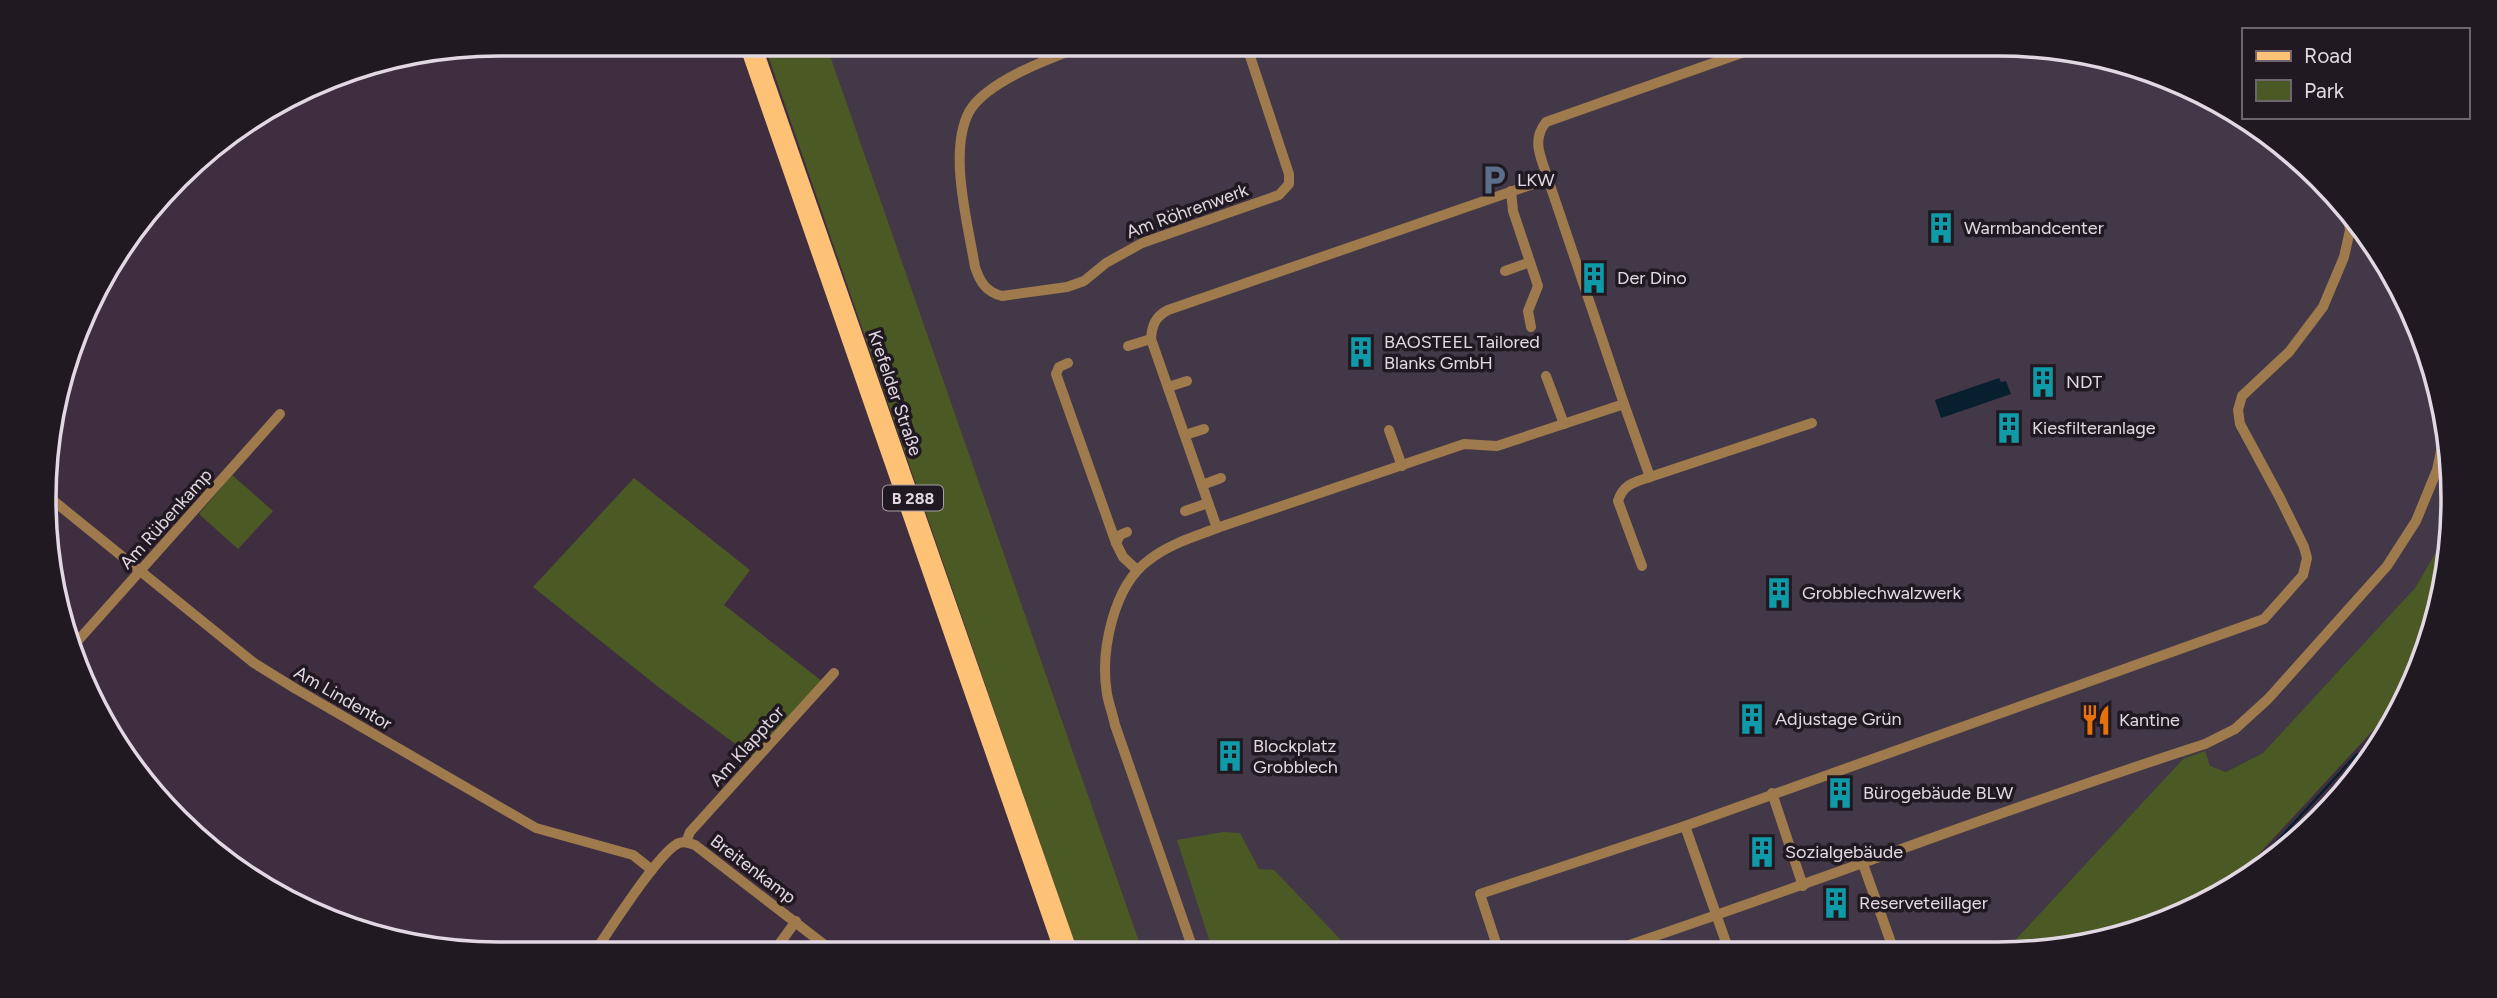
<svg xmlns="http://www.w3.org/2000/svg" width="2497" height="998" viewBox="0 0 2497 998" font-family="Figtree,sans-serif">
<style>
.industrial{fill:#433847}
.green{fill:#4b5a25}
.water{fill:#071f2f}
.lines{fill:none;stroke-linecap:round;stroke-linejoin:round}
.stream{stroke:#071f2f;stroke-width:2.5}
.minor{stroke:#9e7a4d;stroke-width:10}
.major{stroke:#fdc276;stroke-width:12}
.labels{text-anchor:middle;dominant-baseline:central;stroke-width:7;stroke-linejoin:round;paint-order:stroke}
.shield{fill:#211921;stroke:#a89fa9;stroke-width:2}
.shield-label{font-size:16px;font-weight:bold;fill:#e2d8e3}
.poi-label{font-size:18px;fill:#e2d8e3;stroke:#211921;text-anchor:start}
.street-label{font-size:18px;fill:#e2d8e3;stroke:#211921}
.rim{fill:none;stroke:#e2d8e3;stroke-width:3.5}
</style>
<rect width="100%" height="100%" fill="#3f2e40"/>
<path class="industrial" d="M826,44H1998L2144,68L2298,156L2406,297L2452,469L2443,540L2415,588L2263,753L2226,772L2183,759L2006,950L1143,953Z"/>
<g class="green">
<path d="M764,44H826L1143,953H1078Z"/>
<path d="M232,475L273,511L238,549L199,514Z"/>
<path d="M634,478L750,570L724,605L823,682L753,757L661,689L533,587Z"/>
<path d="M2443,540L2429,645L2404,697L2233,882L2173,919L2058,950H2006L2183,759L2205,751L2210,766L2226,772L2263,753L2415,588Z"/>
<path d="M1223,832L1240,833L1259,869L1274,870L1340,939L1344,952H1213L1177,840Z"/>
</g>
<path class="water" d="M1999,378L2001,382L2006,381L2011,394L1941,418L1935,400Z"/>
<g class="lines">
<g class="stream">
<path d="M2363,748L2396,712"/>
<path d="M2249,872L2357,754"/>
</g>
<g class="minor">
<path d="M1089,44C1056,56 987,80 969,112C948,152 968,224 975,267C980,282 986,292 1002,296L1067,287L1084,281L1106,263L1142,243L1279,195L1289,184V174L1246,44"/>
<path d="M1548,179L1624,404L1497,446L1464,444L1217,528L1151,339C1152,325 1155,317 1168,310Z"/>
<path d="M1548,179C1541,157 1531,141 1546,122L1767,44"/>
<path d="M1511,191L1513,211L1538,286L1528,311L1531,327"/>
<path d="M1505,271L1530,262"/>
<path d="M1128,346L1151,339"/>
<path d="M1068,363L1059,367L1056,374L1116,543L1123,557L1137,570"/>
<path d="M1546,376L1564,424"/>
<path d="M1168,387L1187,381"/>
<path d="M1624,404L1650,477L1812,423"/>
<path d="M1389,430L1402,466"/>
<path d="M1185,435L1204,429"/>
<path d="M1202,485L1221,478"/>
<path d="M50,498L254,663L296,689L536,828L633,855L652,870"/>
<path d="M1185,511L1208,503"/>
<path d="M1116,543L1120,535L1127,532"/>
<path d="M1642,566L1618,501C1623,484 1635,482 1650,477"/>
<path d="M74,645L280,414"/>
<path d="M1772,793L1803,886"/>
<path d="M1685,826L1729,951"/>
<path d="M193,827L259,880"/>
<path d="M686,842L690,832L834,673"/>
<path d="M1863,864L1894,951"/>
<path d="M1611,951C1810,885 2005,808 2205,744L2235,729L2268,699L2387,566L2416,521L2437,470L2444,436"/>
<path d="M1194,952L1115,725C1113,715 1109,705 1107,694C1100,652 1113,586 1149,560C1169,544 1194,537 1217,528"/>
<path d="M1499,952L1480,894L1685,826L2264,619L2303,575L2307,558L2304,547L2280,498L2240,424L2238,410L2242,396L2289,352L2323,307L2344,257L2350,230L2349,223"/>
<path d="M593,954C608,933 660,850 679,843C685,841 689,843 695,845L835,953"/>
<path d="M772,954L796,921"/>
</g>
<g class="major">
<path d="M745,44L1061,953"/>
<path d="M755,44L1072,953"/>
</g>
</g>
<defs>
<symbol id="parking-bare" viewBox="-9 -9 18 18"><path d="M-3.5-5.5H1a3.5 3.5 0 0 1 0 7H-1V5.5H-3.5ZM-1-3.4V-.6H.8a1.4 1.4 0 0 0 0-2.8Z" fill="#5c6f8a" stroke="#211921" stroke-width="2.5" paint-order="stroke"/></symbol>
<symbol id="building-bare" viewBox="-9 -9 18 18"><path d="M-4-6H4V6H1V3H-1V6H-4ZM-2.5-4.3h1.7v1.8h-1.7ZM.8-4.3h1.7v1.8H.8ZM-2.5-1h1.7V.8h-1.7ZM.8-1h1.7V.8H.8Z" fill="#0f9aa8" stroke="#211921" stroke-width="2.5" paint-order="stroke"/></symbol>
<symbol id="restaurant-bare" viewBox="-9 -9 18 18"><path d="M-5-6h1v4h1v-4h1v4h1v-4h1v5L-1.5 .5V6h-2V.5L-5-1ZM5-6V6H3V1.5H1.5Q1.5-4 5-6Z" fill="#e8710a" stroke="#211921" stroke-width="2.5" paint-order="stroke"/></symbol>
</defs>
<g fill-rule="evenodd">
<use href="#parking-bare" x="1472" y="158" width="44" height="44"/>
<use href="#building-bare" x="1919" y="206" width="44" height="44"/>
<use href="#building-bare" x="1572" y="256" width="44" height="44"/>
<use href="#building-bare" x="1339" y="330" width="44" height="44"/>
<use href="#building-bare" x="2021" y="360" width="44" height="44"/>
<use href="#building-bare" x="1987" y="406" width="44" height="44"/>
<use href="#building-bare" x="1757" y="571" width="44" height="44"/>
<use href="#building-bare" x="1730" y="697" width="44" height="44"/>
<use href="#restaurant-bare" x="2074" y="698" width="44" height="44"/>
<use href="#building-bare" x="1208" y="734" width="44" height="44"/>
<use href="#building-bare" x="1818" y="771" width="44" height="44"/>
<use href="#building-bare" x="1740" y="830" width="44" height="44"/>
<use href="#building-bare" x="1814" y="881" width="44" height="44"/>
</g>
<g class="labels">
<rect class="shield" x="883" y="485.5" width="60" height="25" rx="5"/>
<g class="shield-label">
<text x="913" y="498">B 288</text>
</g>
<g class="poi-label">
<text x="1517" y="180">LKW</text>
<text x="1964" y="228">Warmbandcenter</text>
<text x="1617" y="278">Der Dino</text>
<text x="1384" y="342">BAOSTEEL Tailored<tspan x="1384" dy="21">Blanks GmbH</tspan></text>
<text x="2066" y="382">NDT</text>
<text x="2032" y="428">Kiesfilteranlage</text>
<text x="1802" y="593">Grobblechwalzwerk</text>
<text x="1775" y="719">Adjustage Grün</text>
<text x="2119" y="720">Kantine</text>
<text x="1253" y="746">Blockplatz<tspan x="1253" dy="21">Grobblech</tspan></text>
<text x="1863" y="793">Bürogebäude BLW</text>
<text x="1785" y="852">Sozialgebäude</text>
<text x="1859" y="903">Reserveteillager</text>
</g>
<g class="street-label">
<text transform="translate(1187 211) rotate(-20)">Am Röhrenwerk</text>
<text transform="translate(895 393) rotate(71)">Krefelder Straße</text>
<text transform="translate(166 519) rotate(-48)">Am Rübenkamp</text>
<text transform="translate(343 698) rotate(30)">Am Lindentor</text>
<text transform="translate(747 746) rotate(-48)">Am Klapptor</text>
<text transform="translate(753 869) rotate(37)">Breitenkamp</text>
</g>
</g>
<path d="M0 0H2497V998H0ZM499 56H1998A443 443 0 0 1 2441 499V499A443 443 0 0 1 1998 942H499A443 443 0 0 1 56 499V499A443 443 0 0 1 499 56Z" fill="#211921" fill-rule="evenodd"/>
<path class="rim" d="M499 56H1998A443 443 0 0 1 2441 499V499A443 443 0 0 1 1998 942H499A443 443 0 0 1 56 499V499A443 443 0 0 1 499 56Z"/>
<rect x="2242" y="28" width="228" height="91" fill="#211921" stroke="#6e656f" stroke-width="2"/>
<rect x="2256" y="51" width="35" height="10" fill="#fdc276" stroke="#6e656f" stroke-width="2"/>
<text x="2304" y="63" font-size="21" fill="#e2d8e3">Road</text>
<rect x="2256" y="80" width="35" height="21" fill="#4b5a25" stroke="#6e656f" stroke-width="2"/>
<text x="2304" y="98" font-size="21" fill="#e2d8e3">Park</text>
</svg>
